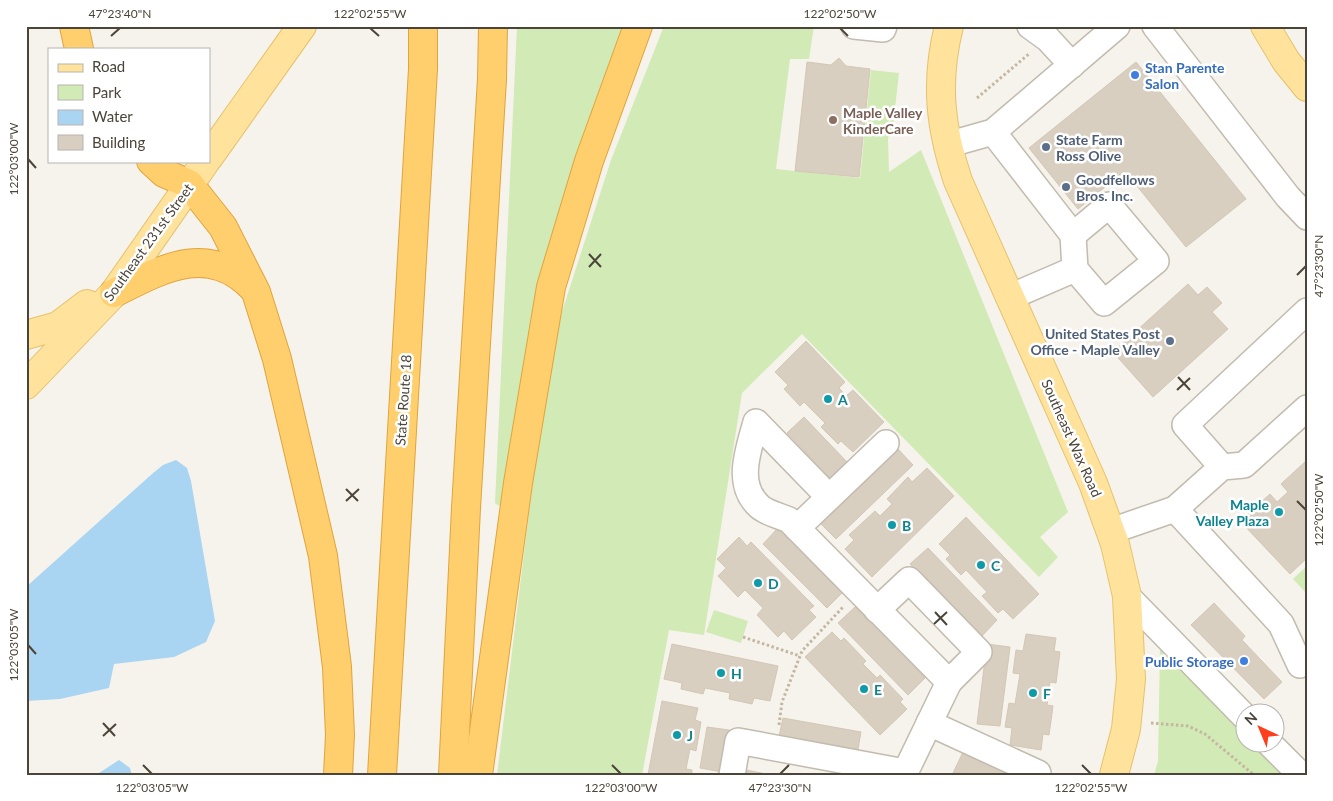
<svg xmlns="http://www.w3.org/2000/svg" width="1333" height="801" viewBox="0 0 1333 801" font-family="Lato,sans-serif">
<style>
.green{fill:#d2eab5}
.water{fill:#a9d4f2}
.building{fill:#d8cfc1;stroke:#d3c7b4}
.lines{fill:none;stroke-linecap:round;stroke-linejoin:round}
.minor-casing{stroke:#c2bbae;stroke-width:28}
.major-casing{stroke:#e6c16a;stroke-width:30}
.highway-casing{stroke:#e0a43c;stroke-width:30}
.path{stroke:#c4b79f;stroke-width:3;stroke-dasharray:2.5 2.5;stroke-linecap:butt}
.minor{stroke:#fff;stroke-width:25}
.major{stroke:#ffe39c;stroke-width:28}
.highway{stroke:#ffcf6e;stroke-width:28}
.ticks{fill:none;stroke:#4b4439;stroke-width:2}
.shop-dot{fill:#3f7fe0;stroke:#fff;stroke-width:2}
.education-dot{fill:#8d6e63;stroke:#fff;stroke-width:2}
.service-dot{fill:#5c6f8a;stroke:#fff;stroke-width:2}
.culture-dot{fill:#0f9aa8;stroke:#fff;stroke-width:2}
.labels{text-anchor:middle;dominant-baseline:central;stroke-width:5;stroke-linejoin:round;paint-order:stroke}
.shop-label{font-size:14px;font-weight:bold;fill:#366cbe;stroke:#fff;text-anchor:start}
.education-label{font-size:14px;font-weight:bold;fill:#785e54;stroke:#fff;text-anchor:start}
.service-label{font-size:14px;font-weight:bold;fill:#4e5e75;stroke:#fff;text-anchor:start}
.street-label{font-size:14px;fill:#4b4439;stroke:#fff}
.culture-label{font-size:14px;font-weight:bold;fill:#0d838f;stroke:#fff;text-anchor:start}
.neatline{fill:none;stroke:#4b4439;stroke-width:2}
.ticks-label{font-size:12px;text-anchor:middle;fill:#4b4439}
</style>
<rect width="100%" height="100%" fill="#f6f3ec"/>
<g class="green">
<path d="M517,26H628L503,500L499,506L495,503Z"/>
<path d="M664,26H814L809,59H790L776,169L860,178L871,70L899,73L892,135L888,138L889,172L921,150L1068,512L1040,537L1058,557L1039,577L802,334L742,393L704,635L669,630L642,775H497L541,414L559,321L611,160Z"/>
<path d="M1307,566V594L1293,579Z"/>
<path d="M714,610L748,621L741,643L706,632Z"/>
<path d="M1170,647L1245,730L1246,744H1258L1286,775H1154L1158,761L1160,648Z"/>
</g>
<g class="water">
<path d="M176,460L187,468L191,481L215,621L206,642L174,657L114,664L109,688L60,699L26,701V587L152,474L163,465Z"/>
<path d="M119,760L130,768L132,775H96Z"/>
</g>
<g class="building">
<path d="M839,58L846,66L870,69L859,177L795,171L807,62L831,65Z"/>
<path d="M1136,62L1246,199L1186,247L1125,171L1078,209L1029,148Z"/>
<path d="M1188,284L1198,295L1207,287L1222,303L1212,312L1228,329L1153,397L1113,352Z"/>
<path d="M806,341L845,382L839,388L846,396L853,390L884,422L853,452L841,441L838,444L821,427L825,423L804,402L800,406L784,389L788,385L775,372Z"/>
<path d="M804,417L847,462L830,478L787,433Z"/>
<path d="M897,448L913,465L836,539L819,522Z"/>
<path d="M1307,460V558L1290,574L1240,521L1270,494L1277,502L1288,492L1281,484Z"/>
<path d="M927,468L954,496L872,577L845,549L854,540L849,535L875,511L880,516L892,504L887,499L908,477L912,482Z"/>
<path d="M966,517L1039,594L1013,619L1003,609L998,613L982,596L987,592L966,570L961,575L946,559L950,555L939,544Z"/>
<path d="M779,527L843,592L827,608L763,544Z"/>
<path d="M739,537L747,546L751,542L814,606L809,610L816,617L792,640L784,631L778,637L757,615L763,608L745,590L738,597L718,576L726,568L717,559Z"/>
<path d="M928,548L997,620L981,637L910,564Z"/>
<path d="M1214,603L1245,636L1242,640L1282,682L1264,699L1191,625Z"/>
<path d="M855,607L925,678L908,695L838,623Z"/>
<path d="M832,632L841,641L844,638L866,661L863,664L877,678L880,675L903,699L900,702L907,709L880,735L805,657Z"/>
<path d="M1026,634L1056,638L1054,651L1060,652L1056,683L1050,682L1047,705L1053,706L1049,735L1043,734L1041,750L1010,745L1012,728L1005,727L1009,703L1015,704L1020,674L1013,673L1016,650L1023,651Z"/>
<path d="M672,644L778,666L770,701L754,698L752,704L729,699L730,693L705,688L703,694L681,689L682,683L664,679Z"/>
<path d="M987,644L1010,647L1000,726L977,724Z"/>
<path d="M662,701L698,708L695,720L701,722L696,751L690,749L686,769L692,770V775H648Z"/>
<path d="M783,718L861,732L857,755L778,741Z"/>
<path d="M707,727L729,730L722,772L700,768Z"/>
<path d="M963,752L1011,775L953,773Z"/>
<path d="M742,769L766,774L765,775H741Z"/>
</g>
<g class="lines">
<defs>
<g id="minor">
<path d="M854,26L883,29L884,26"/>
<path d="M1030,26L1048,39L1072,65"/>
<path d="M1155,26L1288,197L1307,217"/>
<path d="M993,132L1073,235L1075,269L1104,303L1156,261L1109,205L1073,235"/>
<path d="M947,145L993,132L1117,26"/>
<path d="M1010,297L1075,269"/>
<path d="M1222,467L1185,425L1307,311"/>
<path d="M829,497L756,422C749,449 734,484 760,507C767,513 780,516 789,520L949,682L904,775"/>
<path d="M1175,509L1281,624L1300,665"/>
<path d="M797,528L886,443"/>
<path d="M1111,531L1175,509L1222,467L1244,465L1307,408"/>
<path d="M1127,596L1246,718"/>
<path d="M877,610L909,580L979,652L949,682"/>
<path d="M929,723L1038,773"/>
<path d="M1270,744L1301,775"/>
<path d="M732,775L738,741L905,772"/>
</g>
<g id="major">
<path d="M949,26C935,82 940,127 958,181L1093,483L1115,544L1127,596L1131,679L1126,729L1114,775"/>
<path d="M1265,26L1286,61L1307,87"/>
<path d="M209,157L302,26"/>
<path d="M26,335L58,326L87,304"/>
<path d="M26,385L114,293L206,161"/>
</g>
<g id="highway">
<path d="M74,26L79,49"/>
<path d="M151,161L164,173L189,184L223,227L256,292L277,359L323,556L337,667L340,735L338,775"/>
<path d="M114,293C162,269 208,242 253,288"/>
<path d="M382,775L423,69V26"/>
<path d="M453,775L466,508L492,79L493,26"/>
<path d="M478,775L518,483L551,287L589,161L638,26"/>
</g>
</defs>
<use href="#minor" class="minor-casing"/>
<use href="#major" class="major-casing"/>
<use href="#highway" class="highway-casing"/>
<g class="path">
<path d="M977,98L1030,53"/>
<path d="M743,637L800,656"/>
<path d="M1151,723L1188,726L1205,734L1254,775"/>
<path d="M779,725L782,702L802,651L843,607"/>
</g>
<use href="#minor" class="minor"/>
<use href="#major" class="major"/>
<use href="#highway" class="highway"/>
</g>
<path class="ticks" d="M370,28L379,36M840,28L848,36M111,36L120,28M28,159L36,168M589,254L601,267M589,267L601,254M1297,275L1306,266M1178,377L1190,390M1177,390L1190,378M346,489L358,501M346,501L359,489M1297,501L1306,510M935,612L947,625M934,624L947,612M28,645L36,654M103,723L115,736M103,736L116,724M143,765L152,774M612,765L621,774M1082,765L1091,774M780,774L789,765"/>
<g class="shop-dot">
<circle cx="1135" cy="75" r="5"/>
<circle cx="1244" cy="661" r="5"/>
</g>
<circle class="education-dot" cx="833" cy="120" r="5"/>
<g class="service-dot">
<circle cx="1046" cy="147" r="5"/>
<circle cx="1066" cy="187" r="5"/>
<circle cx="1170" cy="341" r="5"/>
</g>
<g class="culture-dot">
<circle cx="828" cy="399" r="5"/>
<circle cx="1279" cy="512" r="5"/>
<circle cx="892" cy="525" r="5"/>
<circle cx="981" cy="565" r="5"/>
<circle cx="758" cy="583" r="5"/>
<circle cx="721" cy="673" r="5"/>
<circle cx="864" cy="689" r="5"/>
<circle cx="1033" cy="693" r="5"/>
<circle cx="677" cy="735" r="5"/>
</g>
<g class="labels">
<g class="shop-label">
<text x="1145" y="67">Stan Parente<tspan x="1145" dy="16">Salon</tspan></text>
<text x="1234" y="661" text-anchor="end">Public Storage</text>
</g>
<g class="education-label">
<text x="843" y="112">Maple Valley<tspan x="843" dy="16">KinderCare</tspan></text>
</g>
<g class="service-label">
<text x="1056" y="139">State Farm<tspan x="1056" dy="16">Ross Olive</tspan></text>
<text x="1076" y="179">Goodfellows<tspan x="1076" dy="16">Bros. Inc.</tspan></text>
<text x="1160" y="333" text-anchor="end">United States Post<tspan x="1160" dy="16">Office - Maple Valley</tspan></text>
</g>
<g class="street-label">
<text transform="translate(148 242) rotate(-54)">Southeast 231st Street</text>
<text transform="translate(403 400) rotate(-86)">State Route 18</text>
<text transform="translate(1072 438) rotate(66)">Southeast Wax Road</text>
</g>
<g class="culture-label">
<text x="838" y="399">A</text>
<text x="1269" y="504" text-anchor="end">Maple<tspan x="1269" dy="16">Valley Plaza</tspan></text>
<text x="902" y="525">B</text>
<text x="991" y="565">C</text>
<text x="768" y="583">D</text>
<text x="731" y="673">H</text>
<text x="874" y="689">E</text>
<text x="1043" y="693">F</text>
<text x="687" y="735">J</text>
</g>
</g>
<rect width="1333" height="801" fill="none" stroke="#ffffff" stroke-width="55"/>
<rect x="48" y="48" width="162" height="115" fill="#ffffff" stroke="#b7b4b0"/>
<rect x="58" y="64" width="25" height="8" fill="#ffe39c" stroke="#b7b4b0"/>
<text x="92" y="72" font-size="15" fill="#4b4439">Road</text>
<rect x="58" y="85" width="25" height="15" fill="#d2eab5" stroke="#b7b4b0"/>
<text x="92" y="98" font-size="15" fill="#4b4439">Park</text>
<rect x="58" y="110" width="25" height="15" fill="#a9d4f2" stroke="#b7b4b0"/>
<text x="92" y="122" font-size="15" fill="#4b4439">Water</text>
<rect x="58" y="135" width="25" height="15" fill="#d8cfc1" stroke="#b7b4b0"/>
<text x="92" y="148" font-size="15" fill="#4b4439">Building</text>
<g transform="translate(1260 728) rotate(316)"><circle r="24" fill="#ffffff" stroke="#b7b4b0"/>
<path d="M0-4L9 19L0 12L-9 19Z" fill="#fc3f1d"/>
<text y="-8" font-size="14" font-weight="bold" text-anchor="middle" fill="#4b4439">N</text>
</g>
<rect x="28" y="28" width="1278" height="746" class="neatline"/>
<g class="ticks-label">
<text x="120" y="18">47°23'40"N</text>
<text x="370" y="18">122°02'55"W</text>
<text x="840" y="18">122°02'50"W</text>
<text transform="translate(14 159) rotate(-90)" y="4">122°03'00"W</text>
<text transform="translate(1319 266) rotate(-90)" y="4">47°23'30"N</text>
<text transform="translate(1319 510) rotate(-90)" y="4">122°02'50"W</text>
<text transform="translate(14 645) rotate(-90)" y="4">122°03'05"W</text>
<text x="152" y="792">122°03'05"W</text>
<text x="621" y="792">122°03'00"W</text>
<text x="780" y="792">47°23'30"N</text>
<text x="1091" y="792">122°02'55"W</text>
</g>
</svg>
